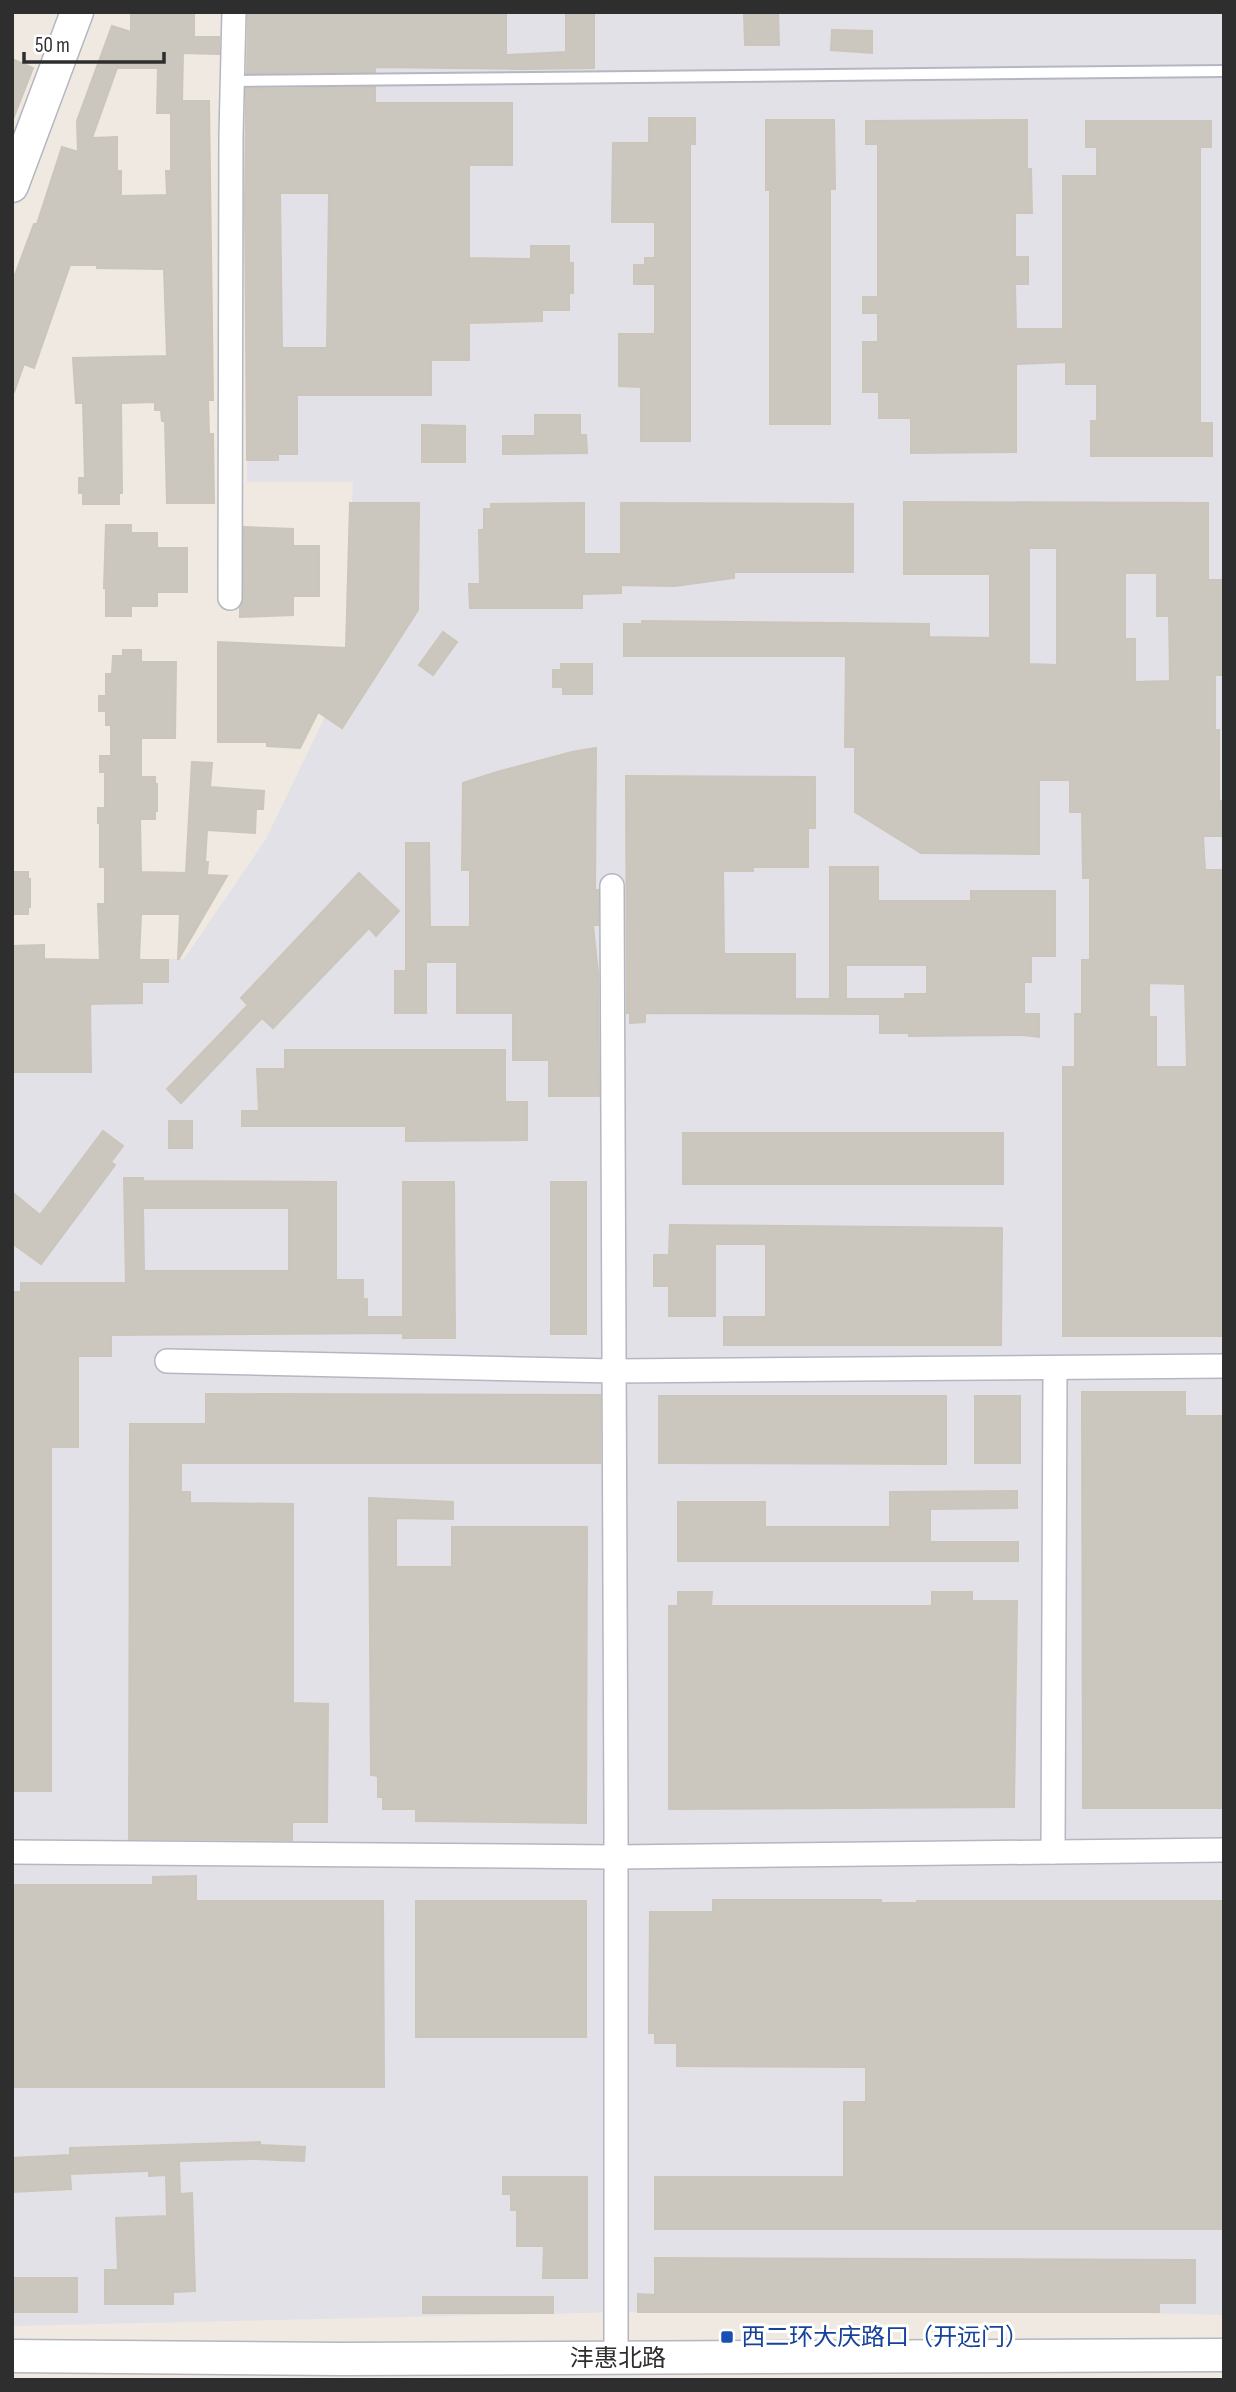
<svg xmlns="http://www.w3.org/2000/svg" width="1236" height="2392" viewBox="0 0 1236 2392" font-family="'Sofia Sans Condensed','Noto Sans SC',sans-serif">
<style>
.industrial{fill:#e3e1e8}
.building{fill:#cbc7bf;stroke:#cbc5ba;stroke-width:2;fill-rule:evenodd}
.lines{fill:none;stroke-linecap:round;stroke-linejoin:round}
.lane-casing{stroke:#b4b7c1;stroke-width:14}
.street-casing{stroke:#b4b7c1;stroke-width:26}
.secondary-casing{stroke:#b4b7c1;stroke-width:35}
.lane{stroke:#fff;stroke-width:10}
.street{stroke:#fff;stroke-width:23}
.secondary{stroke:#fff;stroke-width:32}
.transit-dot{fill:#1a4fb4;stroke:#fff;stroke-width:2.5}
.labels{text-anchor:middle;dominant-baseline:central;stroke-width:6;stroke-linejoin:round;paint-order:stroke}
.transit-label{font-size:24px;fill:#164399;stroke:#fff;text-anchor:start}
.street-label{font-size:24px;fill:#2e2e2e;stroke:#fff}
</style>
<rect width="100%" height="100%" fill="#efe9e1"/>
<path class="industrial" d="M248,12H1224V2315L886,2306L12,2326V959H184L266,839L345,675L353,482H247Z"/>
<g class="building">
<path d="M131,12H194V37H219V54L183,53L182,101H209L213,400H208L209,434H213L214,503H167L165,421H162L161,410H155V402L121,403L122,493H119V504H83V493H79V478H85L83,403H76L73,358L167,356L164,269L97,268V265H70L34,368L24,364L14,392L12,391V283L34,224H37L62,147L78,152L77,121L112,26L131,32ZM117,68H158L157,113H171V171H166L167,195L121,196V171H117V137L92,138Z"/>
<path d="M248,12H506V55L566,52V12H594V68L522,69L375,67V72L247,73Z"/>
<path d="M744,12H778L779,45H745Z"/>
<path d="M832,30L872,31V53L831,50Z"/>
<path d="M12,59L33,68L13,119H12Z"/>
<path d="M375,87V103H512V165H469V258L531,259V246H569V263H573V293H569V310H542V321L469,323V360H431V395H297V454H278V460H247L245,208L246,89ZM280,193H329L327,348H282Z"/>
<path d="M649,118H695V144H690V441H641V387L619,386V334H655V284H634V265H645V258H655V222H612L613,143H649Z"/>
<path d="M766,120H834L835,189H830V424H770V190H766Z"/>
<path d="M1027,120V169H1031L1032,213H1015V257H1028V284H1015L1016,329H1063V176H1097V147H1086V121H1211V147H1200V423H1212V456H1091V421H1097V384H1066V362L1016,364V452L911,453V418H879V392H863V342H878V313H863V297H878V144H866V121Z"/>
<path d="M535,415H580V435H586L587,453L503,454V436H535Z"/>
<path d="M422,425L465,426V462H422Z"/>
<path d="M904,502L1208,503V580H1224V675H1215V730H1219V801H1223L1224,836H1203L1205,870H1224V1336H1063V1067H1075V1014H1082V960H1090V878H1083L1082,812H1070V780H1039V854L921,853L855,812V747H845L846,656H624V624H642V621L929,624V637L990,638V574H904ZM1029,548H1057V665L1029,664ZM1125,573H1157V616H1169L1170,681L1135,682V639H1125ZM1149,983L1185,984L1187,1067H1156V1017H1149Z"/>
<path d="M350,503H419L418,610L342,728L318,712L300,748L267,746V742H218V642L346,648Z"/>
<path d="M584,503V554H621V503L853,504V572H734V578L675,586L621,585V593L582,594V608H470L469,584H480L479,530H484V509H491V504Z"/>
<path d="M106,525H131V533H157V548H187V592H157V606H131V616H106V588H104Z"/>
<path d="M244,527L293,529V546H319V596H293V615L240,617V607L244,598Z"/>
<path d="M443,632L457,642L433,675L419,665Z"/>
<path d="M123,650H141V662H176L175,738H141V777H155V784H157V811H155V819H140L141,872L186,873L192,762L212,763L210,787L264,791L263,809H256L255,833L207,830L205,862H208L207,875L227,876L178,960L180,914H141L139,960H168V982H142V1003L90,1004L91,1072H12V946L44,945V959L100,960L98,904H105V867H100V823H98V808H105V772H100V756H111V725H106V711H99V696H106V674H112L113,656H123Z"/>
<path d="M561,664H592V694H563V687H553V670H561Z"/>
<path d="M596,748L595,890H598V925H593L598,973L599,1096H549V1060H513V1013H457V962H426V1013H395V971H406V843H429L430,927H470V870H462L463,783L497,772L572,752Z"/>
<path d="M626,776L815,777V828H808V867H753V871H723L724,954H795V999H830V867H878V901H971V891H1055V956H1031V982H1024V1014H1039V1037L1022,1035L909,1036V1033H880V1014L645,1013V1022L630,1023V1013H627V1008ZM846,965H927V994H905V999H846Z"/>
<path d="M12,872H28V879H30V907H28V914H12Z"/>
<path d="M359,873L399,911L376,936L369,928L273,1028L262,1018L181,1103L167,1089L248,1005L241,998Z"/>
<path d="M285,1050H505V1102H527V1140L406,1141V1126H242V1111H259L257,1069H285Z"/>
<rect x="169" y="1121" width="23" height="27"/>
<path d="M103,1131L123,1146L111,1162L115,1165L41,1264L12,1243V1192L40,1215Z"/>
<rect x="683" y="1133" width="320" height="51"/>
<path d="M124,1178H143V1181L336,1182V1280H363V1299H367V1317H403V1182H454L455,1338H403V1333L111,1335V1356H78V1447H51V1791H12V1292H21V1283H126ZM143,1208H289V1271H144Z"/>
<rect x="551" y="1182" width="35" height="152"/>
<path d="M670,1225L1002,1228L1001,1345H724V1317H766V1244H715V1316H669V1286H654V1255H669Z"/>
<path d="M1082,1392H1185V1416H1224V1808H1083Z"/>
<path d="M206,1394L600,1395V1463H181V1492H190V1503L293,1504V1703L328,1704L327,1822H292V1840L129,1839L130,1424H206Z"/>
<path d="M659,1396H946V1464L659,1463Z"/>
<rect x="975" y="1396" width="45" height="67"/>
<path d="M1017,1491V1508L930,1509V1542H1018V1561H678V1502H765V1527H890V1492Z"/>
<path d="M369,1498L453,1502V1519L396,1518V1567H452V1527H587L586,1823L416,1821V1809H383V1797H378V1776L371,1775Z"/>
<path d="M678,1592H712L711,1606H932V1592H972V1601H1017L1014,1807L669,1809V1606H678Z"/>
<path d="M196,1876V1901H383L384,2087H12V1885H153V1877Z"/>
<path d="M713,1900H881V1903H917V1901H1224V2229H655V2177H844V2102H866V2067L677,2066V2043H655V2033H649L650,1912H713Z"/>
<rect x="416" y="1901" width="170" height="136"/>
<path d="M260,2142V2145L305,2147L304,2161L253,2159L179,2161L180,2194L192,2193L195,2291L173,2292V2304H105V2270H118L116,2218L167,2216L166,2175L149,2176V2171H145L70,2174L71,2189L12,2192V2158L70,2155V2148Z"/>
<path d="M503,2177H587V2278H543L544,2246H517V2210H511V2194H503Z"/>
<path d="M655,2258L1195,2260V2303H1159V2312H638V2294L655,2295Z"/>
<rect x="12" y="2278" width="65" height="34"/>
<rect x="423" y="2297" width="130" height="16"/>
</g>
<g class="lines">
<defs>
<path id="lane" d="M232,81L1224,71"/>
<g id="street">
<path d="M230,598L231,135L234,12"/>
<path d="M612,886L616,1820V2358"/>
<path d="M167,1361L614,1371L1224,1366"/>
<path d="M12,1852L616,1857L1224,1850"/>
<path d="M1053,1852L1055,1368"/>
</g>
<g id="secondary">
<path d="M12,186L77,12"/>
<path d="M12,2356L341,2359L1224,2355"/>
</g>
</defs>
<use href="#lane" class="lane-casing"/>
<use href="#street" class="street-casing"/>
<use href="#secondary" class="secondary-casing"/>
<use href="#lane" class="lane"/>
<use href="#street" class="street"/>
<use href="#secondary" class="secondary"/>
</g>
<rect class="transit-dot" x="720" y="2330" width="14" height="14" rx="3.5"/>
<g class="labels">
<g class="transit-label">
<text x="741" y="2337">西二环大庆路口（开远门）</text>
</g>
<g class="street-label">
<text x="618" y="2358">沣惠北路</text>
</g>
</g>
<rect width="1236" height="2392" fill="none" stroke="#2e2e2e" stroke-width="28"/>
<path d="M24 52v10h140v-10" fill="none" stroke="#2e2e2e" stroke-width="3.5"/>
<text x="35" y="52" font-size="21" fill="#2e2e2e" stroke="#ffffff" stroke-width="5" paint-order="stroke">50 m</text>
</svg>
